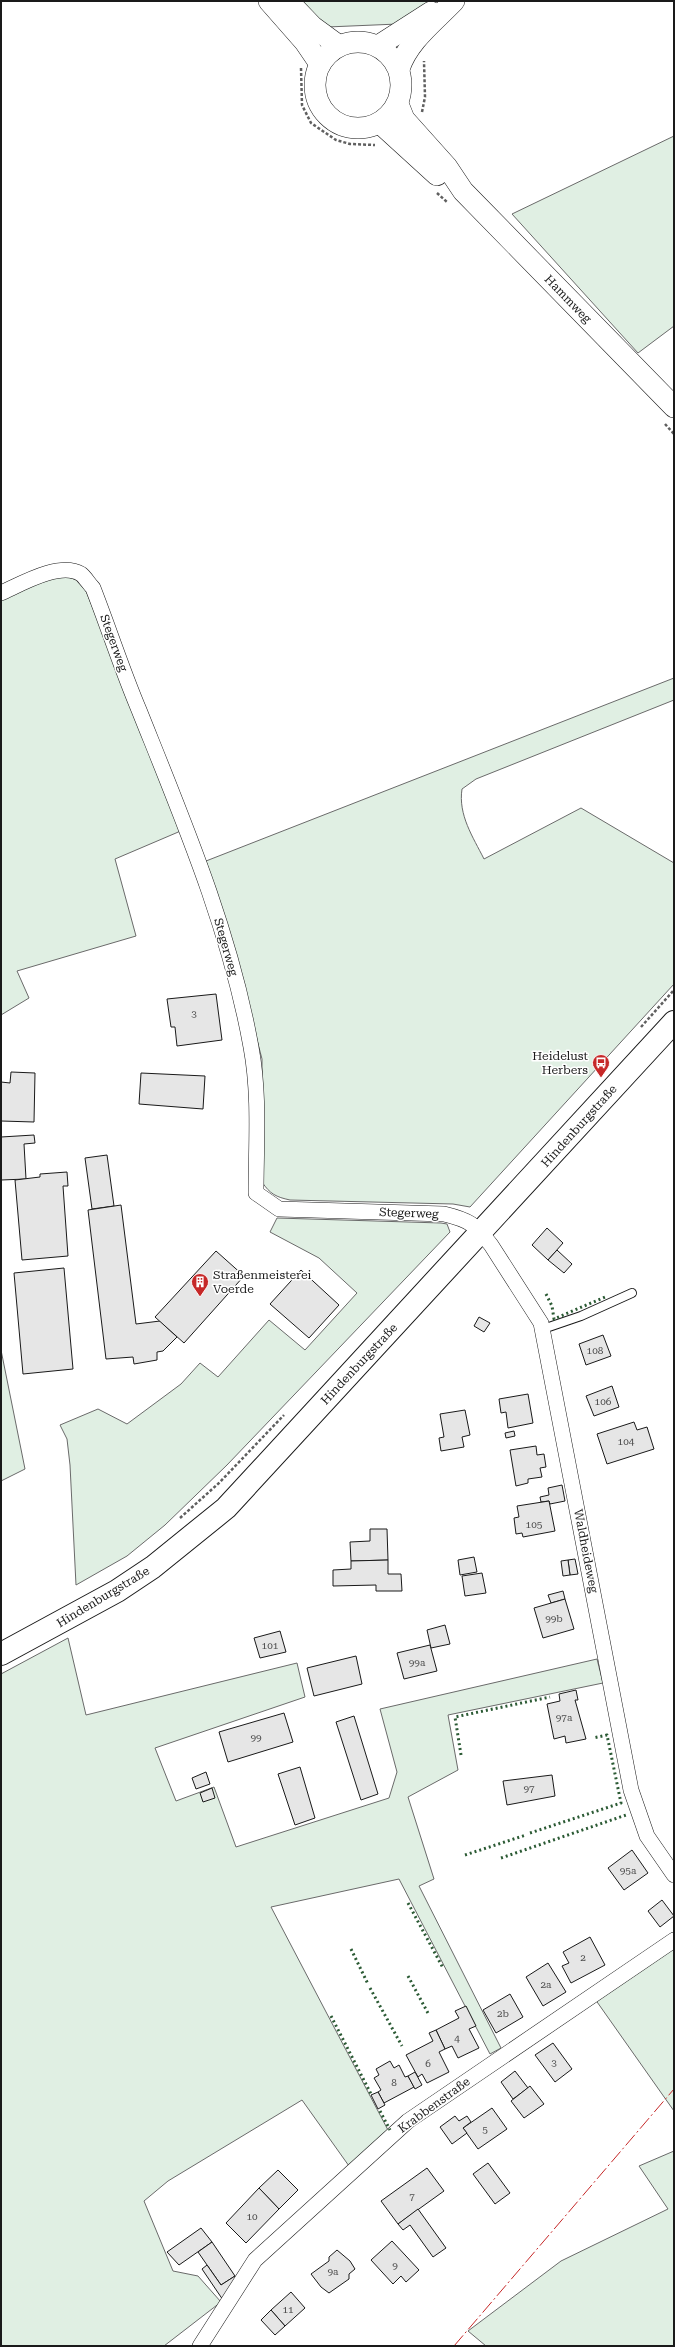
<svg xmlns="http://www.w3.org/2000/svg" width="675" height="2347" viewBox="0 0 675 2347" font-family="'Roboto Serif',serif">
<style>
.green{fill:#e0efe3;stroke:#6a6a6a}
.building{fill:#e6e6e6;stroke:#1a1a1a}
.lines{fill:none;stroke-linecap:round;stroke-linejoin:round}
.lane-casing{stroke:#1a1a1a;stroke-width:10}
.street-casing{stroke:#1a1a1a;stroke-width:16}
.secondary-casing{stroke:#1a1a1a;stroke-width:22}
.primary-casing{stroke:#1a1a1a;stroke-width:24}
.path{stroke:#5f5f5f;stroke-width:2.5;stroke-dasharray:3 2;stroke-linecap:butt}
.lane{stroke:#fff;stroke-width:8}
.street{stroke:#fff;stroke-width:15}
.secondary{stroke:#fff;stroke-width:21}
.primary{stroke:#fff;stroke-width:22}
.hedge{stroke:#2b5a34;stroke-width:3;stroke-dasharray:2 3;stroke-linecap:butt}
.power{stroke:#c62828;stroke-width:1;stroke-dasharray:14 3 2 3;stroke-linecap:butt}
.labels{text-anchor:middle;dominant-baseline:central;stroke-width:3;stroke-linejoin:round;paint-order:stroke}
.number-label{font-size:10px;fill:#4d4d4d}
.street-label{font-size:12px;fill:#1a1a1a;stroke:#fff}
.poi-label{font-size:12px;fill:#1a1a1a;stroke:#fff;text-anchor:end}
</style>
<rect width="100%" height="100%" fill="#fff"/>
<g class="green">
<path d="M299,1H430L398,24L327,27Z"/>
<path d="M674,136V326L638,353L512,214Z"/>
<path d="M64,575L76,580L86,591L183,830L115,859L136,936L17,971L29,998L1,1015V600L50,578Z"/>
<path d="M674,678V700L476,779L462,789C458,815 473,837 484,859L581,808L674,863V984L470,1207L453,1204L290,1200C276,1197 270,1194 262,1182V1059L227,925L206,861Z"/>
<path d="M277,1218L441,1223L447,1224L450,1232L227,1465L165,1525L127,1556L76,1585L70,1465L67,1439L60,1425L98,1409L127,1424L181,1384L200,1363L218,1377L269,1320L305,1350L357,1293L319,1258L270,1232Z"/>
<path d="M1,1350L25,1469L1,1481Z"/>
<path d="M68,1638L86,1715L297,1663L305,1697L155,1748L176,1801L214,1787L236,1847L389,1798L397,1772L380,1709L597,1659L603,1683L448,1715L458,1770L408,1797L434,1879L419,1886L501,2048L490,2054L399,1879L271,1907L389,2132L349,2166L302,2100L168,2181L144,2201L173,2271L198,2276L221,2302L164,2346H1V1674Z"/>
<path d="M674,1947V2111L595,1999Z"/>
<path d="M674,2151V2346H486L468,2331L561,2261L668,2209L639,2166Z"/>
</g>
<g class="building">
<path d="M216,994L222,1040L177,1046L175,1027H171L167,999Z"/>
<path d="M11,1072L35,1073L34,1122L1,1121V1082L10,1083Z"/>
<path d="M141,1073L205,1076L203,1109L139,1104Z"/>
<path d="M34,1135L35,1143L24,1144L26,1179L1,1180V1137Z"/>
<path d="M107,1155L114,1206L92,1209L85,1158Z"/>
<path d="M67,1172L68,1186H63L68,1256L22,1260L15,1180L40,1177V1174Z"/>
<path d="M121,1205L136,1324L160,1321L177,1337L163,1351L157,1352V1360L134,1364L133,1357L106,1359L88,1210Z"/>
<path d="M547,1228L563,1243L548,1260L532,1245Z"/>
<path d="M557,1250L572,1264L564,1273L548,1260Z"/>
<path d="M216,1251L244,1276L184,1343L155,1317Z"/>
<path d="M64,1268L73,1369L23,1374L14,1273Z"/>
<path d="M301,1270L339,1305L309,1338L270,1304Z"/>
<path d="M479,1317L490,1323L484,1332L474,1326Z"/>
<path d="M603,1335L611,1356L586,1365L579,1344Z"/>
<path d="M612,1386L619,1407L594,1416L586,1396Z"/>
<path d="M528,1394L533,1423L508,1428L506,1412L501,1413L499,1399Z"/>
<path d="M465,1410L470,1435L462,1437L464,1447L441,1451L439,1438L444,1437L440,1414Z"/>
<path d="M634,1422L637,1430L647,1427L654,1449L607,1464L597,1434Z"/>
<path d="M514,1431L515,1436L506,1438L505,1433Z"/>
<path d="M536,1446L537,1455L544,1454L546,1467L540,1468L542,1477L528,1479V1483L516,1486L510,1450Z"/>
<path d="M562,1485L565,1501L550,1504L549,1501L541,1502L540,1497L549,1495L548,1488Z"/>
<path d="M549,1501L555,1531L523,1537L522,1533L516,1534L514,1518L519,1517L517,1506Z"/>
<path d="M370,1529H387L388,1560L351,1561L350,1542L370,1541Z"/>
<path d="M474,1557L477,1572L460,1575L458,1560Z"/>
<path d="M575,1559L578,1574L570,1575L568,1560Z"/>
<path d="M388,1560V1574H401L402,1591H376V1585L333,1586V1570L351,1569V1561Z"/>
<path d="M568,1560L570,1575L563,1576L561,1561Z"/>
<path d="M482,1573L486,1593L465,1596L462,1576Z"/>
<path d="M563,1591L565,1599L551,1603L548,1595Z"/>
<path d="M565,1599L574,1629L543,1638L534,1608Z"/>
<path d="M445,1625L450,1644L431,1648L427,1630Z"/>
<path d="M280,1631L286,1652L260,1658L254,1638Z"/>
<path d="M430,1645L437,1671L404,1679L397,1653Z"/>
<path d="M356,1656L362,1684L314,1696L307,1668Z"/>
<path d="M576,1690L578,1700H575L586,1739L566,1743L565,1736L554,1739L547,1704L560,1701L559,1694Z"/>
<path d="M284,1713L293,1742L228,1762L219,1732Z"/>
<path d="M354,1716L378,1794L361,1800L336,1722Z"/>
<path d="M300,1767L315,1818L295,1825L278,1774Z"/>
<path d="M206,1772L210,1784L196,1789L192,1778Z"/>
<path d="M552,1775L555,1796L507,1805L503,1781Z"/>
<path d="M212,1788L215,1798L203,1802L200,1793Z"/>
<path d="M632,1850L648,1873L624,1890L608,1868Z"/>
<path d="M662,1900L674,1916L660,1927L648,1911Z"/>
<path d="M590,1937L605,1965L571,1983L562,1966L569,1963L563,1952Z"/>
<path d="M548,1963L566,1992L543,2006L526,1977Z"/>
<path d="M510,1994L523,2017L496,2033L483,2010Z"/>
<path d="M466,2006L476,2026L469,2029L479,2048L458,2058L452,2046L445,2049L436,2030L459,2018L455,2011Z"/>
<path d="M436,2030L445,2049L439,2052L449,2072L427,2083L422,2074L418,2077L406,2055L433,2041L429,2033Z"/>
<path d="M553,2043L572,2069L555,2082L535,2055Z"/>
<path d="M390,2061L394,2068L399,2065L405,2077L408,2076L414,2087L384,2103L378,2092L381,2090L374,2078L379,2075L376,2069Z"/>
<path d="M515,2071L528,2088L513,2099L501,2082Z"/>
<path d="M415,2072L422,2085L415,2089L408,2076Z"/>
<path d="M530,2086L544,2104L524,2118L511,2101Z"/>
<path d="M378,2092L385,2105L378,2109L371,2095Z"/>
<path d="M492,2108L507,2129L478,2149L463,2128Z"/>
<path d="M455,2116L459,2121L467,2116L471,2122L463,2128L467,2133L452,2144L440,2127Z"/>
<path d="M488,2163L510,2193L495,2204L473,2174Z"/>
<path d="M427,2168L444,2191L398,2224L381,2201Z"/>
<path d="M278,2170L298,2190L279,2209L259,2188Z"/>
<path d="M259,2188L279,2209L246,2243L226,2223Z"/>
<path d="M418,2209L446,2248L433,2257L410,2225L403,2230L398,2224Z"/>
<path d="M201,2228L212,2242L179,2265L167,2252Z"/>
<path d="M392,2241L419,2270L406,2282L401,2276L393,2284L371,2260Z"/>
<path d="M212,2242L235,2276L221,2285L198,2252Z"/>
<path d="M337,2250L350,2261L355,2269L349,2274V2279L329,2293L321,2287L311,2274L329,2261V2257Z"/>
<path d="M207,2265L221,2285L235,2276L238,2282L223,2300L202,2269Z"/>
<path d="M291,2292L305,2308L285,2326L271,2310Z"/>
<path d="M271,2310L285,2326L275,2335L261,2320Z"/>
</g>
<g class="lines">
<defs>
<path id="lane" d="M543,1329L581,1316L632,1293"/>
<g id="street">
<path d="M1,593C21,584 60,561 81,574C85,577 89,584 93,588C109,629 122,670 139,710C183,820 230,930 251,1047C260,1095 256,1145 256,1193L279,1209L444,1214C469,1220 475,1224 491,1245L541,1323L631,1790L647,1836L674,1875"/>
<path d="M200,2346L255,2260L408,2121L674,1940"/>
</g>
<g id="secondary">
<path d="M269,1L305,42L320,64"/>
<path d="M288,1L313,27L339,46"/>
<circle cx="358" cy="85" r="43"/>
<path d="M378,46L431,12"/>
<path d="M399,69C408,41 434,22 454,1"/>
<path d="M398,104L404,119L447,167L463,191L674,407"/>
<path d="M380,123L437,175"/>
</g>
<path id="primary" d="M1,1654L117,1591L153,1567L226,1508L674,1022"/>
</defs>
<use href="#lane" class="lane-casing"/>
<use href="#street" class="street-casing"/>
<use href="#secondary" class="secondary-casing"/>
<use href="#primary" class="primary-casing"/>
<g class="path">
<path d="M301,68L302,105L311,123L336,140L350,144L375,145"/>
<path d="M422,112L425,97L424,61"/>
<path d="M437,193L447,202"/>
<path d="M665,424L674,434"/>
<path d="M641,1027L674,990"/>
<path d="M180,1518L219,1483L284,1415"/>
</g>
<use href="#lane" class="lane"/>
<use href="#street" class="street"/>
<use href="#secondary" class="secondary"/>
<use href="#primary" class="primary"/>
<g class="hedge">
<path d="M546,1294L552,1306L554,1319L605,1297"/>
<path d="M461,1755L455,1717L550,1697"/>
<path d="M530,1833L621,1803L607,1735L593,1738"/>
<path d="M465,1855L526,1835"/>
<path d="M501,1858L626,1815"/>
<path d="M408,1903L443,1968"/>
<path d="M351,1949L368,1984"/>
<path d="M408,1976L429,2015"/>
<path d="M370,1988L402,2046"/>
<path d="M331,2016L371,2094"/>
<path d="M380,2111L390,2130"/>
</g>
<path class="power" d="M454,2346L674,2089"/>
</g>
<defs>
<symbol id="bus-pin" viewBox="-11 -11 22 30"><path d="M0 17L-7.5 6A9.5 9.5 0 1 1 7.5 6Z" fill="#c62828" stroke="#fff"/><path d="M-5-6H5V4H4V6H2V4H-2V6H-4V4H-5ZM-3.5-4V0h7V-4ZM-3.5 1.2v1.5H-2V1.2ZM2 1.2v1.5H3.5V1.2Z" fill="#fff"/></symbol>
<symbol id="building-pin" viewBox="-11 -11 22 30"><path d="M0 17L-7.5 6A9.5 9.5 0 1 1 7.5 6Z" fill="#c62828" stroke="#fff"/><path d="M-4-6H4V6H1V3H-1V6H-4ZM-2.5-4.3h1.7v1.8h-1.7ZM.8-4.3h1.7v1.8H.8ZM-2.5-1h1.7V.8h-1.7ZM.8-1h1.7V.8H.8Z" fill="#fff"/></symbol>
</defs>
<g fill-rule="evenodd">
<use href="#bus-pin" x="591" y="1053" width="20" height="27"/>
<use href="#building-pin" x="190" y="1272" width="20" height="27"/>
</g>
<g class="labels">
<g class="number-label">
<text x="194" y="1013">3</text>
<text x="595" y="1350">108</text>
<text x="603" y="1401">106</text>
<text x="626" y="1441">104</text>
<text x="534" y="1524">105</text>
<text x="554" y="1618">99b</text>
<text x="270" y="1645">101</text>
<text x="417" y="1662">99a</text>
<text x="564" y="1717">97a</text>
<text x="256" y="1737">99</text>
<text x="529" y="1788">97</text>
<text x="628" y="1870">95a</text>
<text x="583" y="1957">2</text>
<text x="546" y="1984">2a</text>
<text x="503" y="2013">2b</text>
<text x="457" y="2038">4</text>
<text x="554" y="2062">3</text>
<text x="428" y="2063">6</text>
<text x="394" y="2082">8</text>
<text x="485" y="2129">5</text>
<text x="412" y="2196">7</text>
<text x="252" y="2216">10</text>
<text x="395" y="2265">9</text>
<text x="333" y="2271">9a</text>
<text x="288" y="2309">11</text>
</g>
<g class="street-label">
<text transform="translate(568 299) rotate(46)">Hammweg</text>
<text transform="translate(114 643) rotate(70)">Stegerweg</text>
<text transform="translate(226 947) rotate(74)">Stegerweg</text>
<text transform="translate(579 1126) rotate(-48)">Hindenburgstraße</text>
<text transform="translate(409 1213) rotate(2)">Stegerweg</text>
<text transform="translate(359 1364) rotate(-47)">Hindenburgstraße</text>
<text transform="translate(586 1551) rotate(79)">Waldheideweg</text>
<text transform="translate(103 1597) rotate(-31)">Hindenburgstraße</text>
<text transform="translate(434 2105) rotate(-36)">Krabbenstraße</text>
</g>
<g class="poi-label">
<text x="588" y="1056">Heidelust<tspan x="588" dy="14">Herbers</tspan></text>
<text x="213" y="1275" text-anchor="start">Straßenmeisterei<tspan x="213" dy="14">Voerde</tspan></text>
</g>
</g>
<rect width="675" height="2347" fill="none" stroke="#1a1a1a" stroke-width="4"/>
</svg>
